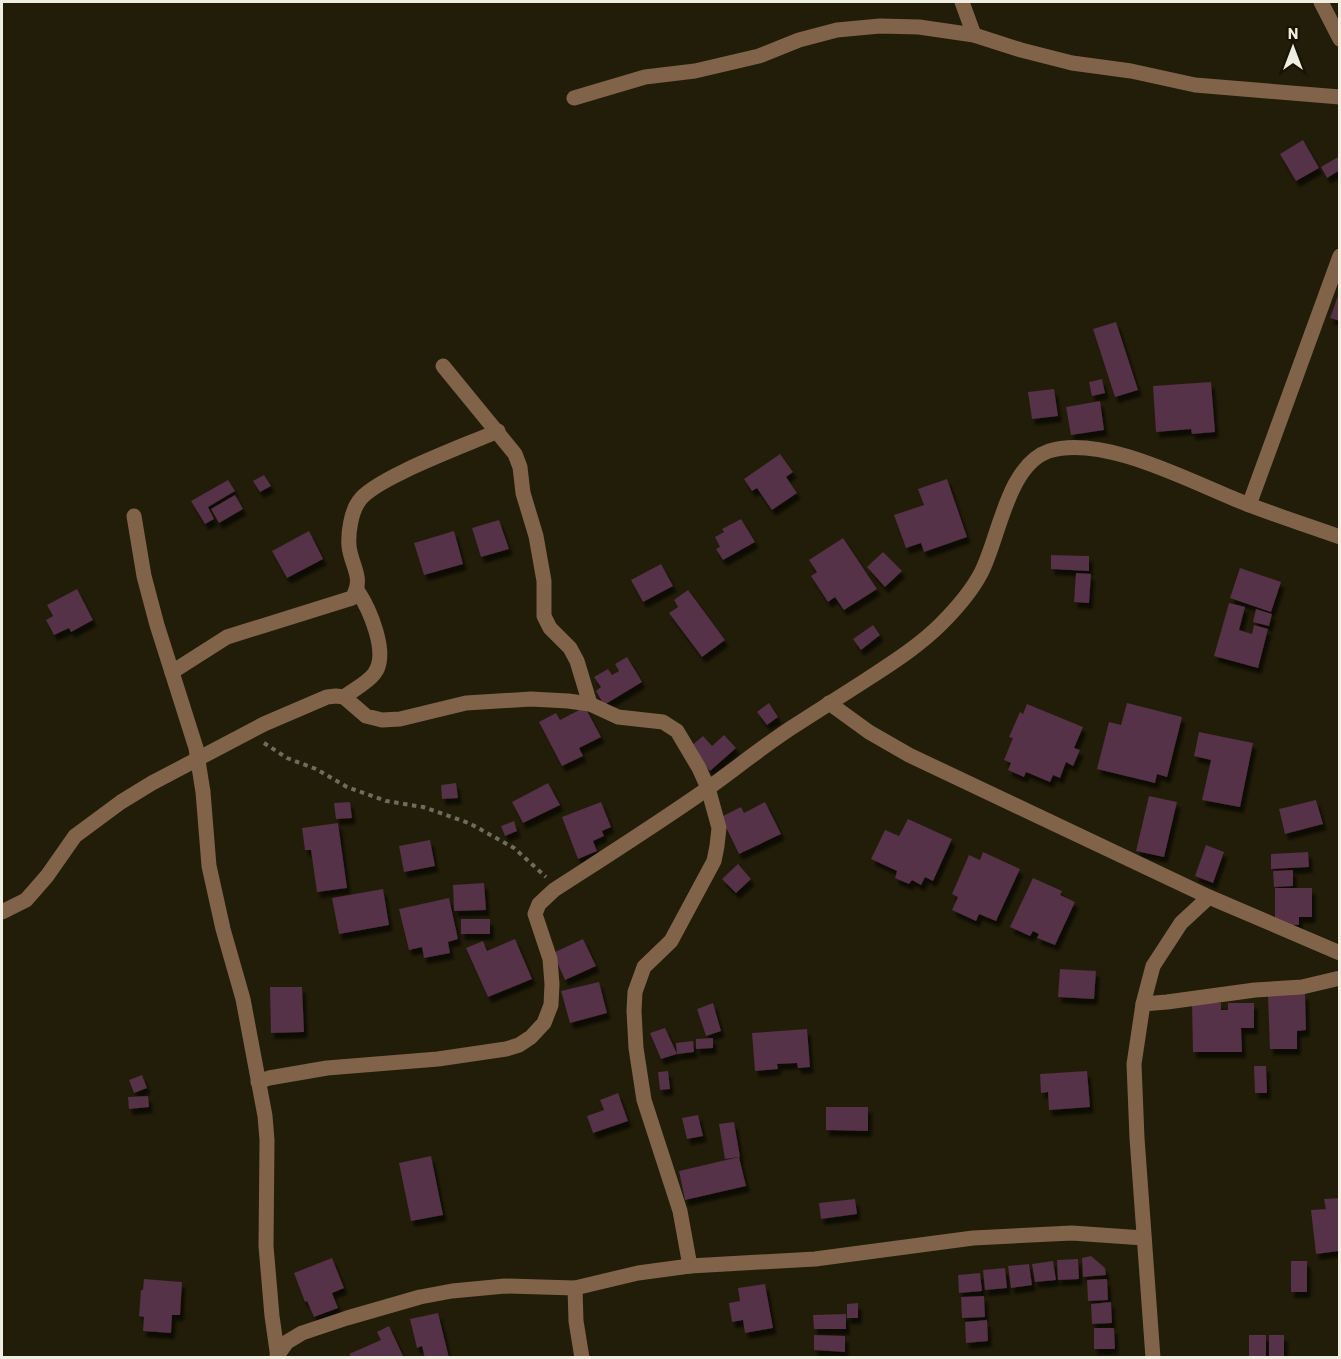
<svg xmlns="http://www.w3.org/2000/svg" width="1341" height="1359" viewBox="0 0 1341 1359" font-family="Barlow,sans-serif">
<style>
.building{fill:#543046;filter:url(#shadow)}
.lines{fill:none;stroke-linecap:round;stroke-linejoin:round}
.path{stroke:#706c5a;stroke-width:4;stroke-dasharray:4.5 4.5;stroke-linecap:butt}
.minor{stroke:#806348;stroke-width:15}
</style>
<defs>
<filter id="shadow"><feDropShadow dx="3.5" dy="6" stdDeviation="1.5" flood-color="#0009"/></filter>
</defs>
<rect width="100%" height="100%" fill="#211d08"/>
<g class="building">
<path d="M1303,140L1319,168L1296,181L1280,154Z"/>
<path d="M1338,157L1340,170L1327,178L1321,167Z"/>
<path d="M1340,290V321L1330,318Z"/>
<path d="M1116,322L1138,390L1115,397L1093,329Z"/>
<path d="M1102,379L1105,393L1092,396L1089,382Z"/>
<path d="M1211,382L1215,432L1192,434L1191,429L1156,432L1153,386Z"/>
<path d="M1054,389L1058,416L1032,419L1028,392Z"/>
<path d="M1100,401L1104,430L1071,435L1066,407Z"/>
<path d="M780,454L793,472L786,477L797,493L772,510L757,488L752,491L744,479Z"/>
<path d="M264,475L271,486L260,492L253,481Z"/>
<path d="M947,479L967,537L924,552L921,543L906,548L894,515L924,505L918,489Z"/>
<path d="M228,480L235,491L208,507L214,519L205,524L191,501Z"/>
<path d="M235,495L243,509L219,523L211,509Z"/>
<path d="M741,519L755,542L723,560L716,549L720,547L715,537L724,532L722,529Z"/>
<path d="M499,520L509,549L481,557L472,528Z"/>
<path d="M309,531L323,559L287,578L272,551Z"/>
<path d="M454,531L463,564L424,575L414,543Z"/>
<path d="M843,538L877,589L844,610L835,597L828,602L811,576L817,572L809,560Z"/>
<path d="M883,552L902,571L885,587L867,567Z"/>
<path d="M1051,555L1089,556V571L1051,569Z"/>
<path d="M661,564L673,586L643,602L631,580Z"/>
<path d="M1240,568L1281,582L1271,612L1230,598Z"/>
<path d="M1076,573L1091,574L1089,603L1074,602Z"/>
<path d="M77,589L93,620L71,632L69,628L54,635L46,620L53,616L47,605Z"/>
<path d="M688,590L725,640L702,657L669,613L678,607L674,600Z"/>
<path d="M1229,603L1245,607L1239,630L1252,634L1254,625L1268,629L1258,668L1214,656Z"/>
<path d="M1256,609L1272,614L1269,626L1253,622Z"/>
<path d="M873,625L880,635L861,650L853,639Z"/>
<path d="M627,657L642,682L604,705L596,691L601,687L594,677L608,669L612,675L619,671L615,664Z"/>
<path d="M769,703L778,717L767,725L757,712Z"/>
<path d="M1127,703L1182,717L1167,777L1157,774L1155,783L1097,769L1109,722L1121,725Z"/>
<path d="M1027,704L1083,727L1074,748L1080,750L1073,766L1066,762L1060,778L1053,775L1050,782L1026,772L1024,777L1008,770L1011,763L1004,760L1013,738L1009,737L1020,712L1023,714Z"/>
<path d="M585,707L601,737L579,748L583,756L562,766L539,722L556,713L560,720Z"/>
<path d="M1199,732L1253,743L1240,807L1202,800L1211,760L1194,756Z"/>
<path d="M724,735L736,748L710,771L690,747L703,736L712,746Z"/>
<path d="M456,783L458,798L442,799L441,785Z"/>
<path d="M548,783L560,805L523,823L512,802Z"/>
<path d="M1149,796L1177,802L1164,857L1136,851Z"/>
<path d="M1316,800L1323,824L1285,834L1279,809Z"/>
<path d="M350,802L352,818L336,819L334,803Z"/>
<path d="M601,802L611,827L602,831L604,836L593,841L597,851L578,859L562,817Z"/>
<path d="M765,802L781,834L739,854L721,817L741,807L744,813Z"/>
<path d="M908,819L952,839L933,881L925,877L921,885L912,880L909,884L895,878L897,871L871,859L885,830L899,836Z"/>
<path d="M514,821L517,831L505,836L501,826Z"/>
<path d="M338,823L347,888L317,892L311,850H305L302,828Z"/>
<path d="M430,840L435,866L404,872L399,846Z"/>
<path d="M1206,845L1224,852L1213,883L1195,876Z"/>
<path d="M983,852L1020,869L996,921L979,914L976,921L952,910L958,897L952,894L969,855L980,860Z"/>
<path d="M1308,852L1309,867L1271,869V854Z"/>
<path d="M738,864L751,879L736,893L722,879Z"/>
<path d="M1293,870V886L1274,887L1273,871Z"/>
<path d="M1033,878L1062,891L1060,895L1075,902L1055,945L1037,938L1039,934L1033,931L1030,936L1010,927Z"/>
<path d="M484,883L486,910L454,911L453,885Z"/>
<path d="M1275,888H1312V917H1299V925H1275Z"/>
<path d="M383,889L389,925L339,934L332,898Z"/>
<path d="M449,898L458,939L448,942L450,953L424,958L422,947L409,950L399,909Z"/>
<rect x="461" y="919" width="29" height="15"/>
<path d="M515,939L532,979L488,997L466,948L483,941L487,951Z"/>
<path d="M583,939L596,966L565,980L553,953Z"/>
<path d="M1060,969L1096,971L1094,999L1058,997Z"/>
<path d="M599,982L607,1013L570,1023L561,991Z"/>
<path d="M270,987H302L304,1032L271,1033Z"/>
<path d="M1305,994L1306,1030L1297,1031V1049H1270L1268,995Z"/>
<path d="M713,1003L721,1031L706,1036L697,1009Z"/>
<path d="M1192,1003H1221V1010H1228V1003H1254V1028H1241L1242,1052H1193Z"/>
<path d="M665,1028L677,1054L661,1059L650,1033Z"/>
<path d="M807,1029L810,1067L798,1068L797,1063L777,1064L778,1069L755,1071L752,1033Z"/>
<path d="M713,1038V1048L696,1049V1039Z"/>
<path d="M693,1041L694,1052L677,1054L676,1043Z"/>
<path d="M1254,1066H1266L1267,1093H1255Z"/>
<path d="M668,1071L670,1089L660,1090L658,1072Z"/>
<path d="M1087,1071L1090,1107L1049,1110L1048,1092L1041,1093L1040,1074Z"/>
<path d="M142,1075L147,1088L134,1093L129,1080Z"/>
<path d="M618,1093L628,1121L593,1133L587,1116L604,1110L600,1100Z"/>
<path d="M148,1096L149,1107L129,1109L128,1097Z"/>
<path d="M826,1107H868V1131L826,1130Z"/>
<path d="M698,1115L703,1136L687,1139L682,1118Z"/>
<path d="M734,1122L740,1157L725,1159L719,1124Z"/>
<path d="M431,1156L443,1215L411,1221L399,1163Z"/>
<path d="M739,1157L746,1186L685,1200L679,1171Z"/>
<path d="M1340,1198V1241H1338L1339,1251L1316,1254L1311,1210L1326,1209L1324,1199Z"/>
<path d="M855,1199L857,1214L821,1219L819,1203Z"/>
<path d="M1091,1256L1105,1268L1106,1275L1083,1277L1082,1258Z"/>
<path d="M332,1258L344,1288L332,1293L338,1308L314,1317L307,1301L305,1302L294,1273Z"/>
<path d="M1078,1259L1079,1279L1058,1280L1057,1260Z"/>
<path d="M1053,1261L1056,1280L1035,1282L1032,1264Z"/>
<rect x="1291" y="1261" width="16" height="31"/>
<path d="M1029,1264L1032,1285L1011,1288L1008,1266Z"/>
<path d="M1005,1268L1007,1288L985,1290L983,1270Z"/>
<path d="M980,1273L982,1291L959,1293L958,1275Z"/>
<path d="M144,1279L182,1282L180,1315H172L171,1333L143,1331L144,1317L139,1316L141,1290H143Z"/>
<path d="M1107,1279L1108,1300L1088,1301L1087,1280Z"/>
<path d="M765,1284L773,1328L745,1333L743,1320L732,1322L729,1303L740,1301L738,1288Z"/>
<path d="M984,1296L985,1317L962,1318L961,1297Z"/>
<path d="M1111,1302L1112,1323L1092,1324L1091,1304Z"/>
<path d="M858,1303V1318H847V1304Z"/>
<path d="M438,1313L449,1358H425L422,1346L417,1348L410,1319Z"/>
<path d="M846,1314V1329H814L813,1315Z"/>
<path d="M987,1320L988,1341L966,1343L965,1322Z"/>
<path d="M389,1326L403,1356L399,1358H351L349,1354L381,1340L377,1332Z"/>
<path d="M1094,1328H1114L1115,1349H1094Z"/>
<path d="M814,1335L845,1336V1352L814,1350Z"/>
<rect x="1249" y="1335" width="17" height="23"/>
<rect x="1269" y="1335" width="15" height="23"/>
</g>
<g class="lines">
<path class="path" d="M264,743L287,758L316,769L347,787L386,801L423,807L469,823L514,848L546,877"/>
<g class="minor">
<path d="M962,2L974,35"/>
<path d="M1321,2L1340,39"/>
<path d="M574,98L645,77L695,71L759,56L799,40L837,30L880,26L919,27L974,35L1021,50L1072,63L1131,71L1195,85L1340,97"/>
<path d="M443,366L515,454L520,467L523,493L536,536L544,581V616L550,628L570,648L577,661L590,704"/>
<path d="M1249,505L1340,256"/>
<path d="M134,516L144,576L157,625L196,748L203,792L209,866L223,929L243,999L265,1116L267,1140L266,1246L272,1316L278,1358"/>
<path d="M172,672L227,637L352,598C365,578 351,566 349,546C348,533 351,512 359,501C374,478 469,444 498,431"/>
<path d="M344,697C353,690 367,683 374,674C390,654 369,608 357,590"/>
<path d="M829,703L869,732L909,755L1209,897L1340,953"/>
<path d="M2,912L26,900L47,876L75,836L121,802L152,783L264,724L327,697L336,696L344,697L366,716L382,720L400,719L466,703L531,699L568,701L590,704L618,717L663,722L677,731L699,768L708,788L719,828L717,846L714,861L671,941L644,967L635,992L634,1011L636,1048L644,1100L680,1211L690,1266"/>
<path d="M1143,1004L1167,1002L1255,990L1302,987L1340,978"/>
<path d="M258,1082L269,1078L327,1068L438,1059L506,1049L519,1045L531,1037L544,1023L551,1005L552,984L550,959L535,914L539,904L554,890C605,857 657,824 707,789C735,769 762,747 791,728C816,712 841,696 866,680C892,663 919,646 941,624C956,609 971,592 981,573C999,539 1007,465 1049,451C1103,434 1191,482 1242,502C1274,515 1307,525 1340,537"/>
<path d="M575,1288L576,1321L582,1358"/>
<path d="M277,1356L287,1342L302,1333L347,1318L420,1297L452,1291L505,1286L575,1288L638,1273L690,1266L815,1259L973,1238L1072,1233L1144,1238"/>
<path d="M1153,1358L1137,1138L1134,1064L1143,1004L1153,966L1181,923L1209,897"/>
</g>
</g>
<rect width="1341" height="1359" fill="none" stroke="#f0ede1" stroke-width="6"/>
<g transform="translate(1293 48)" stroke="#181402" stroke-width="4.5" paint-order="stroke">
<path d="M0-4.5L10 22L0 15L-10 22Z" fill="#f0ede1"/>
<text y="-9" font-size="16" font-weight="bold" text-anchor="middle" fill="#f0ede1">N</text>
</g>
</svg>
